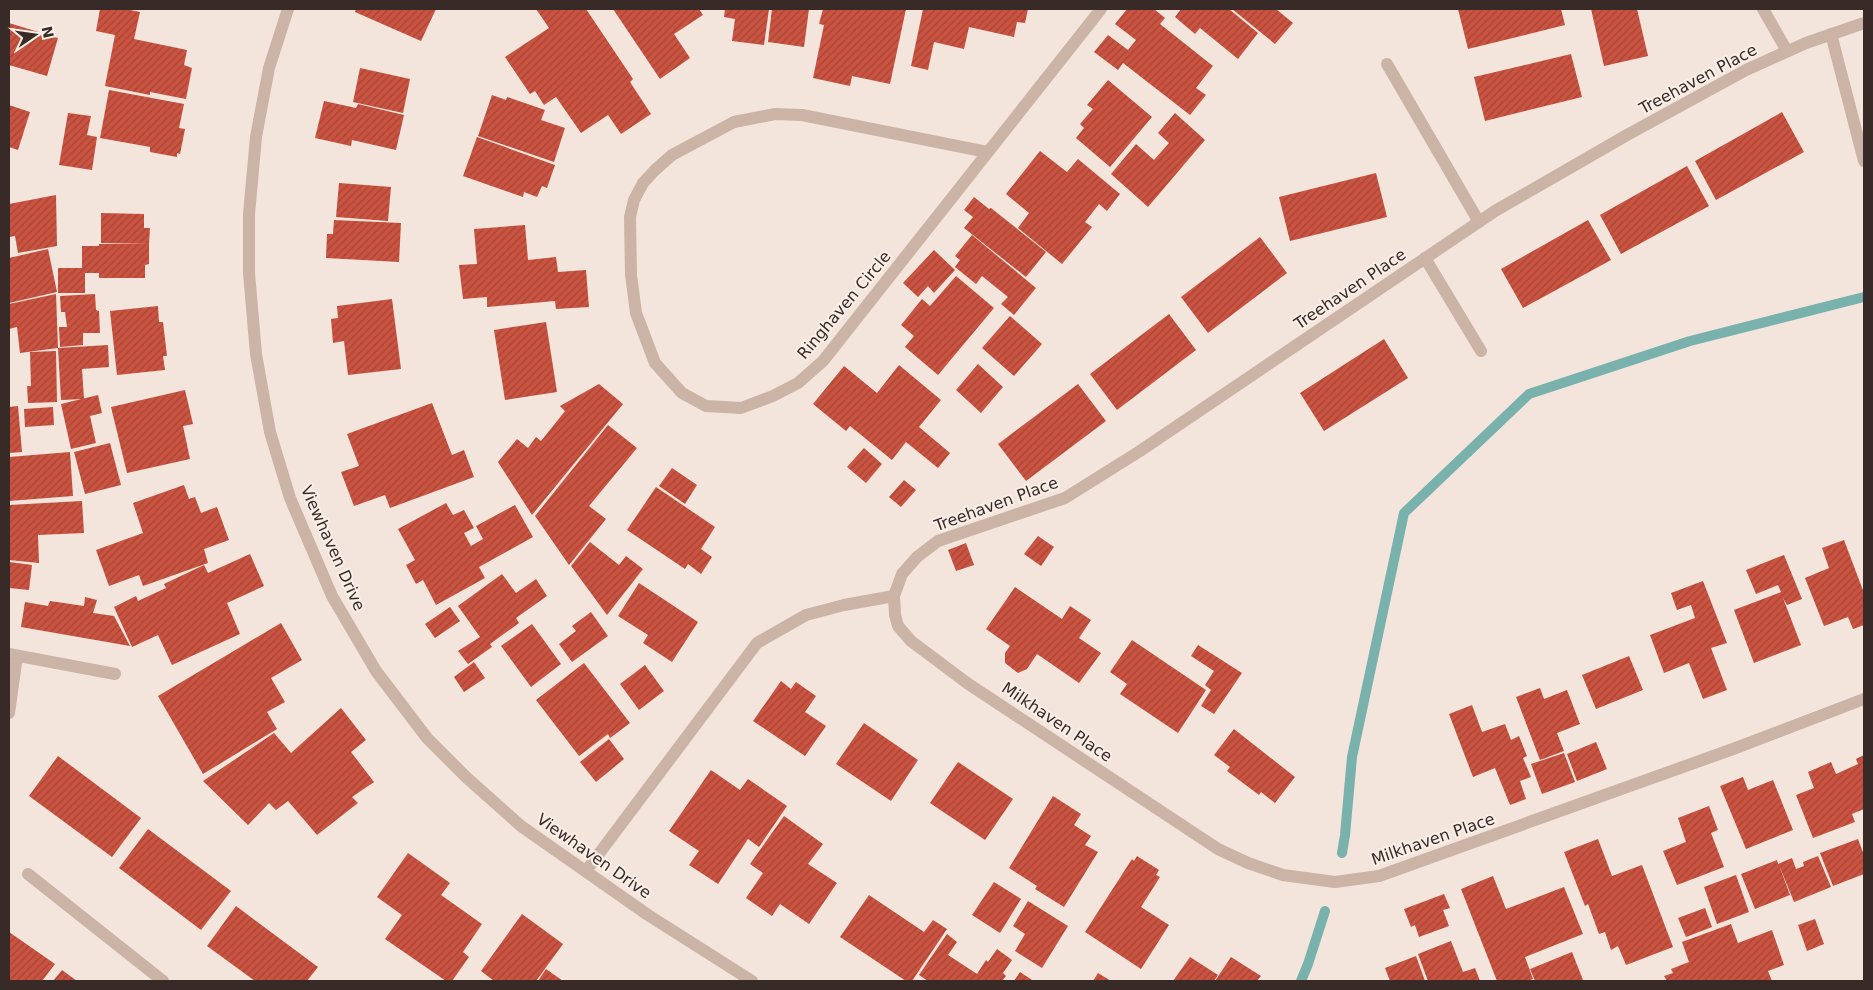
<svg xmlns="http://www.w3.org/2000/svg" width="1873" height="990" viewBox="0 0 1873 990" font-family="'DejaVu Sans',sans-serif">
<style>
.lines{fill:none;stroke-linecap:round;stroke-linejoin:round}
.stream{stroke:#79b1ad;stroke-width:10}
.building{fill:url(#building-hatch)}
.minor{stroke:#cbb3a6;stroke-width:12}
.labels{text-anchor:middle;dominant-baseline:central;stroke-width:4;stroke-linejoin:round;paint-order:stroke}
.street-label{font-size:16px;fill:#372a27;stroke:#faefe7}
</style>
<defs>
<pattern id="building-hatch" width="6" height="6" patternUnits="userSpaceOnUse" patternTransform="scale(1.25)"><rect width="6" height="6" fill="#ca5341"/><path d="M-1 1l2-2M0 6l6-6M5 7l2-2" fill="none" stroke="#a54536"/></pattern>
</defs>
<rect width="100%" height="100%" fill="#f3e5db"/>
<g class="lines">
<g class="stream">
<path d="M1342,853L1345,835L1352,757L1404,513L1529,394L1690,341L1864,297"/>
<path d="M1301,981L1308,964L1325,911"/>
</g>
</g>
<g class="building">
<path d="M100,9H125L140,12L134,39L187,50L184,65L192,68L186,99L150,92V95L105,86L115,35L96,31Z"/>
<path d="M356,9H436L421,41L355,12Z"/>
<path d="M536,9H586L633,79L630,82L651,114L621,134L608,115L581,133L556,97L544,105L535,91L530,94L505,57L549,28Z"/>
<path d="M613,9H699L703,15L674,34L690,58L660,79Z"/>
<path d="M725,9H769L764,45L732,41L735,19L724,17Z"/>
<path d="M772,9H809L804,47L768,42Z"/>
<path d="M823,9H906L890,84L852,76L850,86L813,78L824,25L819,24Z"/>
<path d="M923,9H1028L1025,23L1017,22L1014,37L969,27L964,49L934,42L928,70L911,66Z"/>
<path d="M1127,9H1154L1165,18L1160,24L1213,66L1196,88L1206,95L1190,115L1123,63L1118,70L1094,52L1108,35L1128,50L1136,40L1115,24Z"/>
<path d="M1181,9H1229L1258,33L1238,59L1200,28L1195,34L1175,17Z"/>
<path d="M1232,9H1276L1293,23L1275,44Z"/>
<path d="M1458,9H1561L1565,25L1468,49Z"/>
<path d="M1591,9H1637L1648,56L1604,66Z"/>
<path d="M9,23L58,38L47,76L9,65Z"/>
<path d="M1571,54L1582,97L1485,121L1474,77Z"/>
<path d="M360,68L410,79L403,113L353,102Z"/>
<path d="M1108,80L1152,117L1110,167L1076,138L1084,128L1080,124L1093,109L1087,105Z"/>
<path d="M109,90L184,104L179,128L185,129L180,154L177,153V157L150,152V147L100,138Z"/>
<path d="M492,95L506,100L507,97L545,110L541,120L565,128L554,162L478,136Z"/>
<path d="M324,101L356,108L358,104L404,115L396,150L352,140L351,146L315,138Z"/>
<path d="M9,105L30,112L18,150L9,147Z"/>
<path d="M1782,112L1804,152L1716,200L1695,161Z"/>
<path d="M68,113L91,116L87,135L97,137L92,170L59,165Z"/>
<path d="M1175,113L1205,140L1148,207L1111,174L1136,144L1154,160L1169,143L1158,133Z"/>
<path d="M477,137L555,165L547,188L542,186L537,197L524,192L523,197L463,176Z"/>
<path d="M1040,151L1067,172L1078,159L1120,194L1107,211L1099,204L1085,222L1092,227L1062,264L1018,228L1029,213L1006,194Z"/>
<path d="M1687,166L1709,206L1621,254L1600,215Z"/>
<path d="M1376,173L1387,217L1290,241L1279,197Z"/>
<path d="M339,183L391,187L388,221L336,217Z"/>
<path d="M56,195L57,246L18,253L15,236L9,237V204Z"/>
<path d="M974,197L989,209L991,208L1046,252L1026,277L964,228L973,217L964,210Z"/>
<path d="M101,213L144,214V228H150L149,244L101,243Z"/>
<path d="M334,220L401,223L399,262L326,258L327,234H333Z"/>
<path d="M1588,220L1611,260L1523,308L1501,269Z"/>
<path d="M525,225L528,260L556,257L558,272L586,270L589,307L556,309L555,301L487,307V297L463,299L459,265L477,264L474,229Z"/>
<path d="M972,235L1036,288L1014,315L1001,304L1008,297L982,276L976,284L955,267L960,260L955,256Z"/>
<path d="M1260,237L1287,273L1208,333L1181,297Z"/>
<path d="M99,244H149V264L145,265V278H99V273H85V293H58V268H82V246H99Z"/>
<path d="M48,249L57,292L9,303V258Z"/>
<path d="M934,250L955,270L934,293L928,286L918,297L903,283Z"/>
<path d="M956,276L994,308L938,375L905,347L914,336L901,325L922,299L930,306Z"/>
<path d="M56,294L58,348L20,353L17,327L9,329V304Z"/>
<path d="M95,294L96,310L99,311L100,333H83V345L60,347L59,327H67L65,312H61L60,296Z"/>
<path d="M392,299L401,369L348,375L344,341L333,343L331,319L338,318L337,306Z"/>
<path d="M158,306L159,322H163L167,356H163L165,370L117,375L110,311Z"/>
<path d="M1169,314L1196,350L1117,410L1090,374Z"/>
<path d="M1010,316L1042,344L1014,376L982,348Z"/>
<path d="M546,322L557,392L505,400L494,330Z"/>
<path d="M1384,339L1408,378L1324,431L1300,393Z"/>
<path d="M108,345L109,367L82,369L84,399L61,400L58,348Z"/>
<path d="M56,351L57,402L28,403L27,386H31L30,352Z"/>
<path d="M978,364L1003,387L981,413L956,390Z"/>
<path d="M899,365L941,400L919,427L950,453L938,468L906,442L892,460L850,426L846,431L813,404L844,366L877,393Z"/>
<path d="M599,384L623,404L532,515L498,462L517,439L528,448L536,437L541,441L565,411L560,406Z"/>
<path d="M1078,384L1106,421L1026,481L998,444Z"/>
<path d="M185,390L193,424L183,426L190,459L127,473L111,407Z"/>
<path d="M98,395L102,413L90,416L96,443L71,449L61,404Z"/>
<path d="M432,403L452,455L464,450L474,477L390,508L385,495L354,506L341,472L359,466L347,434Z"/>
<path d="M18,406L22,452L9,453V407Z"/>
<path d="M53,407L54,425L25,427L24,409Z"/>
<path d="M608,425L637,448L589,506L606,519L569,565L535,516Z"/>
<path d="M110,443L121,485L85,494L74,452Z"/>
<path d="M864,448L882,464L866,483L847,467Z"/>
<path d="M70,452L73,496L9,501V457Z"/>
<path d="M672,468L697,485L685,504L659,486Z"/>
<path d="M904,480L916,490L901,507L889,497Z"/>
<path d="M184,485L189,499L195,497L201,513L217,507L229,540L204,549L208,563L143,586L139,575L109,586L96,550L143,533L133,503Z"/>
<path d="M656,487L715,527L701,549L712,557L701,574L688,564L685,569L627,530Z"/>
<path d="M82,501L84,533L38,535L39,563L9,560V505Z"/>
<path d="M446,503L453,515L464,510L474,528L464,533L471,546L483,539L476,526L515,505L533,537L479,567L485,578L436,605L423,580L416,584L406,565L415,560L398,529Z"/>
<path d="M1038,536L1054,547L1041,566L1024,554Z"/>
<path d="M1844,540L1864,593V625L1853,629L1848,617L1824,626L1805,578L1829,568L1822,548Z"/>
<path d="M590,542L619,565L626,556L643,569L607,615L571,566Z"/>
<path d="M966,543L974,565L956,571L948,550Z"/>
<path d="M250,554L264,586L227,603L240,634L172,665L158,635L132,647L114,607L136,596L138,601L166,588L164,584L204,565L208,573Z"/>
<path d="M1784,555L1802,599L1787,605L1783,598L1801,645L1754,663L1734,610L1781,592L1778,585L1756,594L1746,570Z"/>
<path d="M9,562L32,565L29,590L9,588Z"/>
<path d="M502,574L516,593L536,579L547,596L516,618L519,623L490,644L492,647L468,664L458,651L480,637L458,606Z"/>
<path d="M1703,581L1727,643L1711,648L1727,690L1703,699L1689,663L1664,673L1650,635L1695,618L1691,605L1677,610L1671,593Z"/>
<path d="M639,583L698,622L672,662L643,643L648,635L618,616Z"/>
<path d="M1015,587L1062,619L1070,606L1091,620L1079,638L1101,653L1079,683L1037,654L1027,669L1018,673L1005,663V653L1010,646L986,629Z"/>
<path d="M85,597L97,600L93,613L114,616L130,646L21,627L25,602L48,606L50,601L84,606Z"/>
<path d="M450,607L460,621L435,638L425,624Z"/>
<path d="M591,612L608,636L572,662L559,644L576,631L572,626Z"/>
<path d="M281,623L302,660L271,678L285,702L267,712L277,729L203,774L158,696Z"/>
<path d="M532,624L561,664L531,687L501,646Z"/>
<path d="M1132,640L1206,690L1178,733L1120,694L1127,684L1110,672Z"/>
<path d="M1198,645L1242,673L1214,714L1201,706L1211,690L1205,685L1214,671L1191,656Z"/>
<path d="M1629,656L1643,690L1596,709L1582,675Z"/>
<path d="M474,662L485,678L464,692L454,677Z"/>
<path d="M584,663L630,723L610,738L608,734L579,756L536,700Z"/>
<path d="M645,665L664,691L639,710L620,684Z"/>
<path d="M781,681L791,689L796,682L816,696L805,712L826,726L805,756L753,721Z"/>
<path d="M1540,688L1544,699L1567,690L1580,724L1557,733L1564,751L1540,760L1516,697Z"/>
<path d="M1472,705L1482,732L1505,724L1511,740L1519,736L1527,756L1523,758L1531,777L1520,781L1526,799L1510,805L1495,768L1473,777L1449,714Z"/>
<path d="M341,708L366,740L351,752L374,782L352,797L358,803L317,835L288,801L276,810L269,803L248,825L203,781L274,733L291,753Z"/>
<path d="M864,723L918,760L891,801L836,764Z"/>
<path d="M1234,729L1295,777L1275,803L1261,792L1259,795L1227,771L1230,767L1214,755Z"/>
<path d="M609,739L624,759L596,782L580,762Z"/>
<path d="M1596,742L1607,769L1577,781L1567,754Z"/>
<path d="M1564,753L1575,782L1542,794L1531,764Z"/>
<path d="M1864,755V809L1852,814L1855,822L1813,838L1796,795L1814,788L1808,772L1831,762L1836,774L1858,764L1856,759Z"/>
<path d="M58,756L141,818L112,857L29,796Z"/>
<path d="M958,762L1013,799L985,840L930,803Z"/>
<path d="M711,770L740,790L748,779L787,806L759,847L748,839L718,884L689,865L699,851L669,831Z"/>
<path d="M1743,777L1748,790L1773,780L1793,830L1746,849L1720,786Z"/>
<path d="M1053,796L1081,814L1074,825L1091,836L1085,845L1098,852L1064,907L1035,889L1037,886L1009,868Z"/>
<path d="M1709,806L1718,830L1711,833L1724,867L1677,885L1663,851L1686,842L1678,818Z"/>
<path d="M784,816L823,844L808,864L837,883L809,924L780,904L772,916L746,898L763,873L750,864Z"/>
<path d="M148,829L231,891L201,930L119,868Z"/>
<path d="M1598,839L1612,876L1642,865L1673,947L1626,965L1618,946L1611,950L1605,932L1599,934L1588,904L1585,906L1564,852Z"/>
<path d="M1858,839L1864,855V874L1833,886L1820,853Z"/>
<path d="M408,853L450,883L441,895L482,924L463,952L469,957L452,981H446L385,939L402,915L377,897Z"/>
<path d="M1137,856L1159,870L1156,875L1160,877L1141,907L1169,925L1141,969L1085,932L1132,859L1134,861Z"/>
<path d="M1818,856L1831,887L1794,902L1779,865L1790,895L1755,909L1741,874L1777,860L1778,864L1792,858L1796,869L1804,866L1803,862Z"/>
<path d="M1736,875L1749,912L1717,924L1704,887Z"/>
<path d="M1493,876L1506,909L1564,887L1583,934L1525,957L1533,979L1528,981H1497L1461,889Z"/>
<path d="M994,882L1021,899L1000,933L972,915Z"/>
<path d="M1444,894L1450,908L1443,910L1449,926L1419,937L1415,925L1411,927L1404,909Z"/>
<path d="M869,895L924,932L933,920L947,929L912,981H906L840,937Z"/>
<path d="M1028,901L1068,926L1042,968L1015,951L1025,934L1013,926Z"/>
<path d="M236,906L318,967L307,981H255L207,946Z"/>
<path d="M1705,908L1712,927L1686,937L1678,918Z"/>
<path d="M522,914L563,944L536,981H494L481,971Z"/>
<path d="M1815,919L1824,944L1807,951L1798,925Z"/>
<path d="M1731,924L1738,943L1772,930L1784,965L1768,971L1772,981H1667L1664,976L1673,973L1671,969L1689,962L1682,942Z"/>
<path d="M9,932L55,964L42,981H9Z"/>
<path d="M947,934L957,942L948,955L977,974L986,960L988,962L997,949L1012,960L1003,973L1006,976L1002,981H928L919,975Z"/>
<path d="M1451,941L1463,972L1475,968L1480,981H1428L1418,954Z"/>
<path d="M1572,952L1583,980L1535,981L1530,969Z"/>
<path d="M1416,956L1425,981H1390L1385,968Z"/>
<path d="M1190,957L1218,975L1214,981H1173Z"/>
<path d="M1231,957L1261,976L1257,981H1215Z"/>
<path d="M546,969L563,981H538Z"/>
<path d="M62,970L77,981H53Z"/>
<path d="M1020,972L1032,980L1031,981H1014Z"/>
<path d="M1098,973L1111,981H1093Z"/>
</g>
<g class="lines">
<g class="minor">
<path d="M288,9L269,68L256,137L249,214V273L256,354L270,432L290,498L332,596L376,671L427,738L466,777L521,826L648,915L752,981"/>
<path d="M1763,9L1787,51"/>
<path d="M1864,23L1806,43L1746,70L1627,135L1495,211L1140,451L1065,498L938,541L917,557L902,574L894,596L895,615L898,626L911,641L967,683L1218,849L1248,863L1283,875L1335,882L1379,876L1733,749L1864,699"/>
<path d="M1831,34L1864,161"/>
<path d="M1387,64L1479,222"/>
<path d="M987,152L802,115L775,114L734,122L672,155L655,170L643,183L634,200L630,217L631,275L636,313L655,363L682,393L706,406L741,408L773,396L798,383L823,361L1101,9"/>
<path d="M1425,258L1481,351"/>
<path d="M9,654L115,674"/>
<path d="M9,713L17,656"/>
<path d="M586,871L757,643L806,615L844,605L894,596"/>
<path d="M28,874L163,981"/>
</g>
</g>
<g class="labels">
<g class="street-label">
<text transform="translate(1698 79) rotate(-28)">Treehaven Place</text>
<text transform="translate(1350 289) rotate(-34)">Treehaven Place</text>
<text transform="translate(844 305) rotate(-50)">Ringhaven Circle</text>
<text transform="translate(996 504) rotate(-20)">Treehaven Place</text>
<text transform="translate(333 548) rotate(66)">Viewhaven Drive</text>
<text transform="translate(1057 722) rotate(34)">Milkhaven Place</text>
<text transform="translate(1433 839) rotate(-19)">Milkhaven Place</text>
<text transform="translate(594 856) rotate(35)">Viewhaven Drive</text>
</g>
</g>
<rect width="1873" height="990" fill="none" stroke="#372a27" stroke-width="20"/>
<g transform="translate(35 35) rotate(77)" stroke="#faefe7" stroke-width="4" paint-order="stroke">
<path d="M0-4L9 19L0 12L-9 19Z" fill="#372a27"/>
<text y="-8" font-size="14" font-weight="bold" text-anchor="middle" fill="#372a27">N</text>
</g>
</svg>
